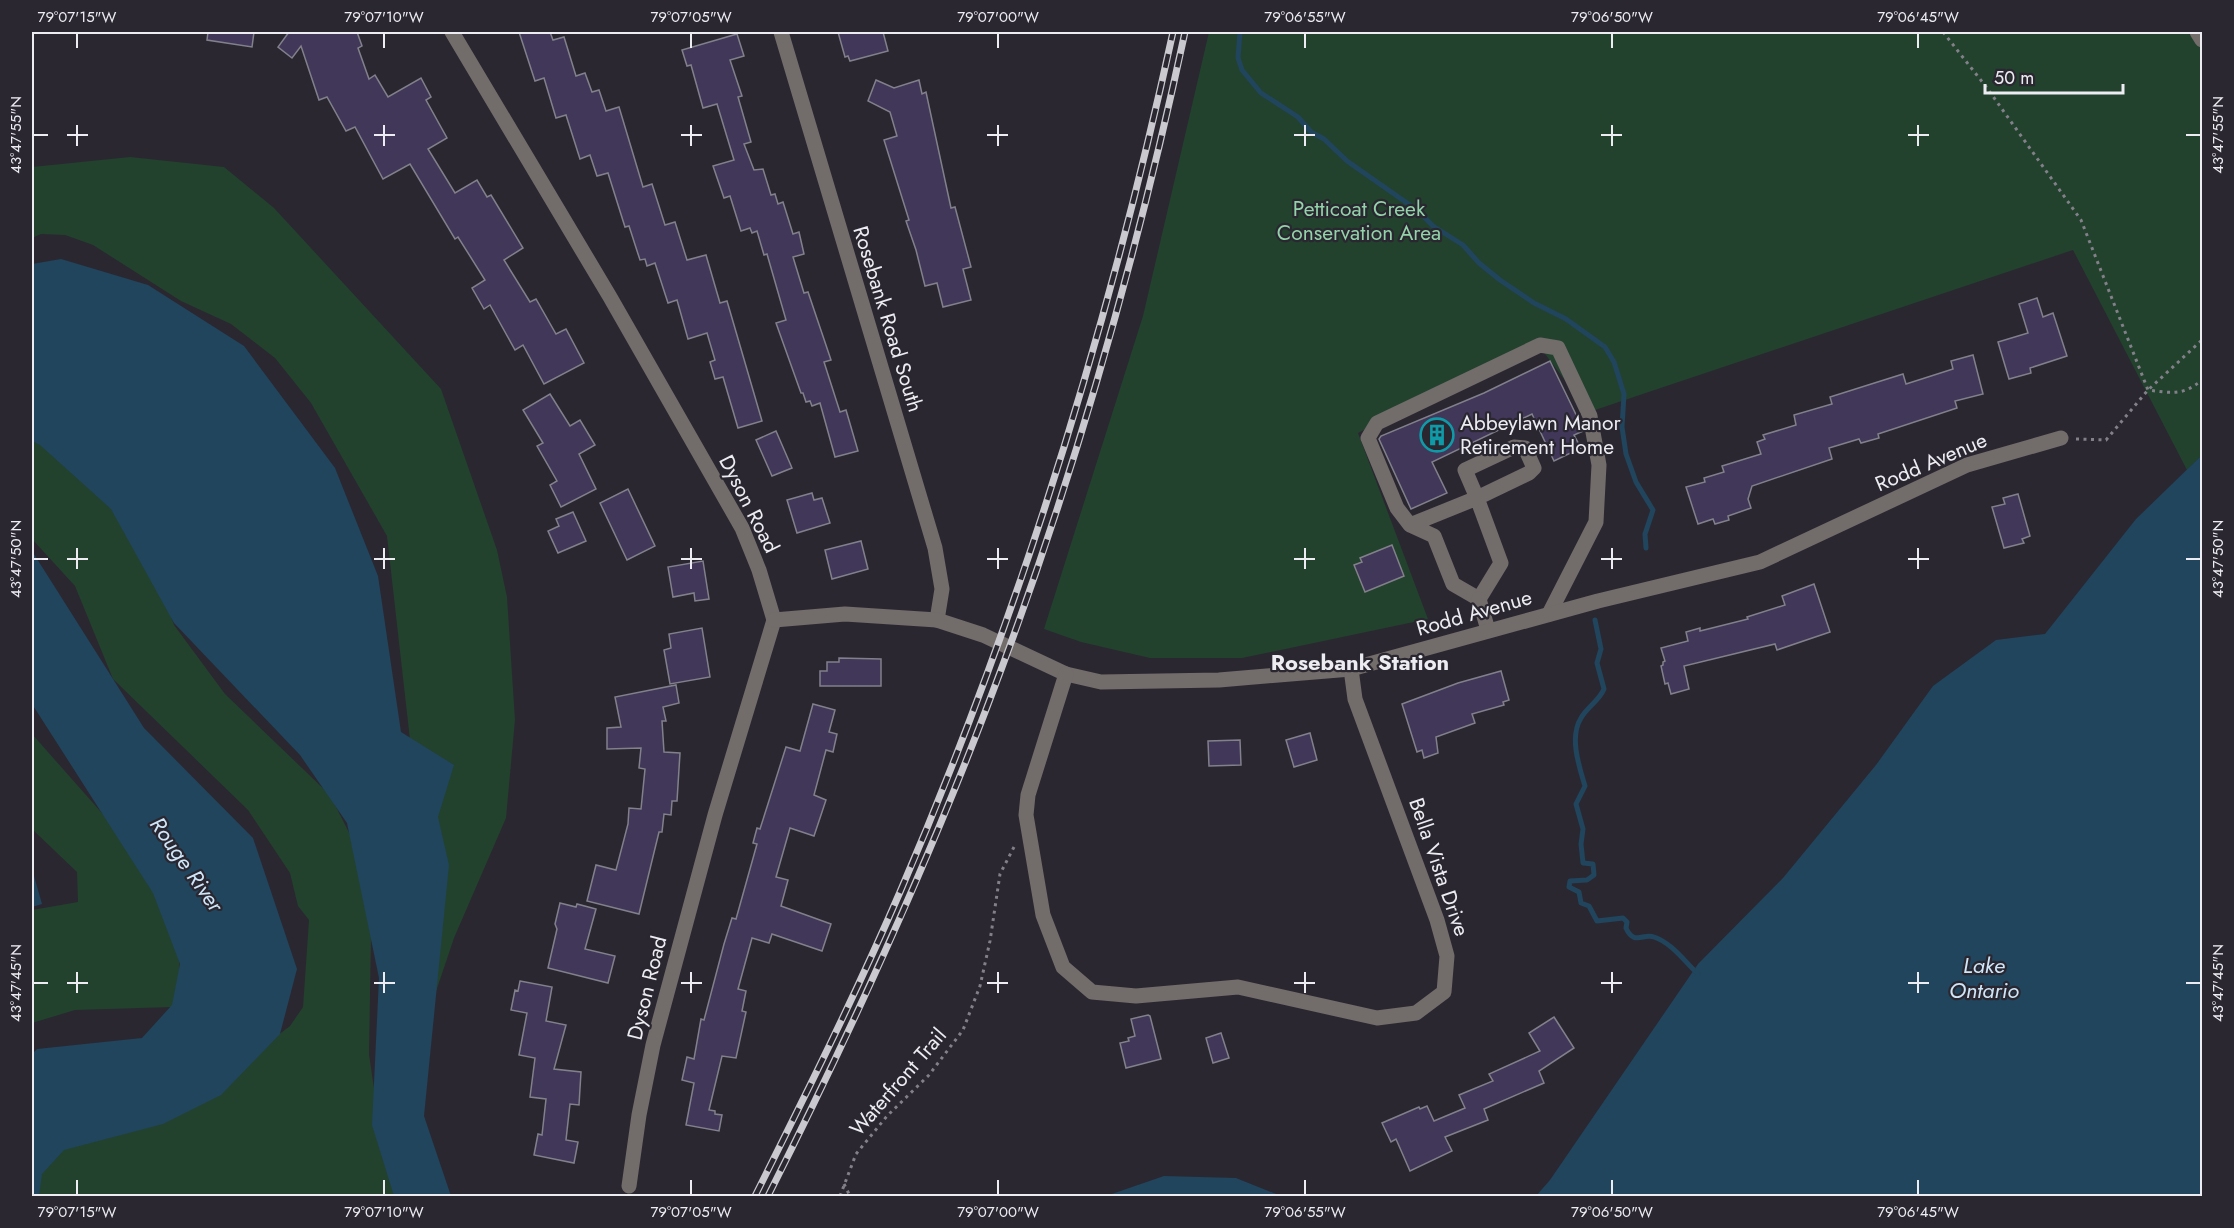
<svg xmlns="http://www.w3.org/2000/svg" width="2234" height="1228" viewBox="0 0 2234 1228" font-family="Jost,sans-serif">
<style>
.green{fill:#22422e}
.water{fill:#20455d}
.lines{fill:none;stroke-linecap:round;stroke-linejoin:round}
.stream{stroke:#20455d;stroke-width:5}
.building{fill:#413759;stroke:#82808b;stroke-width:1.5}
.path{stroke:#838089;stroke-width:3;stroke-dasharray:3 4.5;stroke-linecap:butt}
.minor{stroke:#726c6a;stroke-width:15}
.rail-casing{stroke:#cac9cf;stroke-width:7}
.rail{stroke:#2a2731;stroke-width:4.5;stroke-dasharray:14;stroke-linecap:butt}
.ticks{fill:none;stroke:#edecf2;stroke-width:2}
.labels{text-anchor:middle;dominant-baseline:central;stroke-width:4.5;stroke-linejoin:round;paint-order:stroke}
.park-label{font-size:21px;fill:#93d3a9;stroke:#2a2731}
.street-label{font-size:21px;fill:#edecf2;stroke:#2a2731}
.poi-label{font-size:21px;fill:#edecf2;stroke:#2a2731;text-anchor:start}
.neighbourhood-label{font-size:22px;font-weight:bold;fill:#edecf2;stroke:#2a2731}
.water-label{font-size:22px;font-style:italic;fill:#cee6f8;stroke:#2a2731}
.neatline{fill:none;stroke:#edecf2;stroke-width:2}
.ticks-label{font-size:15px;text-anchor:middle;fill:#edecf2}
</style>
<rect width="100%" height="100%" fill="#2a2731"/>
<g class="green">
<path d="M1209,32H2202V455L2187,470L2073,250L1589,412L1536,342L1358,433L1428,619L1242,658H1150L1081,642L1044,629L1143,316Z"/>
<path d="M130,157L224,167L274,208L441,389L497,550L507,597L515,720L506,818L454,938L418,1045L415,784L387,536L311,403L275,358L231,324L181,301L93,245L65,235L41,234L32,238V167Z"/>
<path d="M32,431L140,528L174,625L225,694L330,795L372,878L369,1054L384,1158L400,1196H32V1175L38,1158L217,1082L290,1026L303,1007L309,920L298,906L290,873L248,810L113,679L75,586L32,539Z"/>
<path d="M32,734L116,829L164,900L179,942L180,992L173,1007L75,1010L32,1023V910L78,902L77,872L32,829Z"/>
</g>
<g class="water">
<path d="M61,259L148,285L244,346L335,468L378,576L401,732L454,765L438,817L449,865L424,1116L451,1196H394L372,1125L379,978L347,823L300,755L174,623L111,509L40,445L32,441V264Z"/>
<path d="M2202,455V1196H1536L1550,1180L1698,964L1783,878L1876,765L1933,686L1996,640L2045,634L2136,519Z"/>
<path d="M32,551L144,728L253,838L297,969L280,1034L221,1095L163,1124L64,1150L42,1174L39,1196H32V1054L37,1049L142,1038L172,1005L180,964L153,893L32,704Z"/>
<path d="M32,869L42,904L32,907Z"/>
<path d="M1164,1176L1236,1178L1281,1196H1106Z"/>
</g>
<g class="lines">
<g class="stream">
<path d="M1240,32L1238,58L1242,70L1261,93L1298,117L1311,132L1324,139L1347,161L1417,210L1433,226L1463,245L1479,263L1500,280L1534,303L1566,319L1605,347L1614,362L1624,394L1622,427L1626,454L1636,482L1653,510L1645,534L1646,548"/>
<path d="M1595,620L1601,649L1597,663L1604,689C1599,701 1587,707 1581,718C1569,737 1579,766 1585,786L1576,804L1583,829L1581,844L1583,863L1593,864L1594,875L1587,880L1570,881L1569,887L1579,892L1581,903L1589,906L1597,921L1623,918L1627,922L1626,928C1634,946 1643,933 1654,937C1672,943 1685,962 1698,974"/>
</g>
</g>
<g class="building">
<path d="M208,32H254L252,47L207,40Z"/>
<path d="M289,32H357L362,46L358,48L369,79L375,75L388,97L421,78L431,97L426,100L447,138L428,149L455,193L477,180L487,197L491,195L523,248L504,260L530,302L536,299L556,334L566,329L584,363L544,384L523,345L515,350L490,305L484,309L472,288L485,280L458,237L455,239L410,164L383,179L355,127L346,131L327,97L319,100L301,46L292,58L278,47Z"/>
<path d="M519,32H550L553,40L564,37L576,76L585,73L592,92L599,90L606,111L619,107L643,187L652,184L665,225L675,222L687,260L706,255L720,303L727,301L762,421L738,428L723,377L715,379L710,362L715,360L707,333L688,339L677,300L668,303L655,263L647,266L645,259L640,260L629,226L625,227L608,173L597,176L590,155L580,159L566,115L556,118L544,78L535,81Z"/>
<path d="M838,32H883L888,51L850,61L848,56L845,57Z"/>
<path d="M737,34L744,56L730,60L742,96L738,97L751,142L744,144L754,170L763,169L771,195L775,194L778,204L783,202L793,234L799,232L804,254L793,257L804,293L808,292L831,360L824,362L840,412L846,410L858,451L835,457L820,403L812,406L810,401L806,402L803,393H801L776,323L786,320L767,254L764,255L757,231L752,233L750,228L741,231L730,196L724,198L713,166L734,160L717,104L703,108L691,65L687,66L682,50Z"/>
<path d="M876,80L894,88L919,80L922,94L926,92L951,208L955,207L971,267L963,269L971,300L943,307L937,283L925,286L916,250L906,221L909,220L884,140L897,136L890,112L868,101Z"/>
<path d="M2037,298L2043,317L2053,313L2067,356L2030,368L2031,373L2009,379L1998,342L2028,333L2019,304Z"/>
<path d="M1973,355L1983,394L1955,401L1957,408L1878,434L1879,438L1861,443L1859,439L1829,448L1832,459L1752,486L1748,499L1751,508L1728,516L1729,520L1715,524L1713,519L1698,524L1686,487L1705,482L1704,478L1724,472L1722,466L1761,454L1757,442L1765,439L1763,435L1796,425L1794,415L1832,404L1830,397L1903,374L1906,384L1953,369L1951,361Z"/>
<path d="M1550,361L1582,427L1583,431L1574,435L1581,448L1554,461L1532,414L1432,462L1447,493L1411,509L1379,439L1381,436L1484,393Z"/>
<path d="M550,394L570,426L580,420L595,445L579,454L596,489L561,507L550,485L557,481L537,446L543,443L523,410Z"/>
<path d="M776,431L792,468L772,476L756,440Z"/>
<path d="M628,489L655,546L627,560L600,503Z"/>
<path d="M812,493L814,500L822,498L830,523L797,533L787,500Z"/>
<path d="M2018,494L2030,536L2022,539L2024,543L2004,548L1992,507L2005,504L2003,498Z"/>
<path d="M573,512L586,541L558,553L548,531L559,526L556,519Z"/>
<path d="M861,541L868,569L832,579L825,550Z"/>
<path d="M1392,545L1404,576L1365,592L1354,565L1362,562L1360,558Z"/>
<path d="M703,561L709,599L695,601L694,593L673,597L668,567Z"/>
<path d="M1814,584L1830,632L1777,650L1775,644L1684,666L1689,689L1671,694L1668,683L1665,684L1661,666L1663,665V662L1665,661L1661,648L1688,641L1686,632L1700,628V631L1748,619L1747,617L1785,605L1782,596Z"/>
<path d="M702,628L710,677L670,684L664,650L671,648L669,634Z"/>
<path d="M839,658L881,659V686H820V671H827V662H839Z"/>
<path d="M1501,671L1509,700L1503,702L1504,705L1472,714L1475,723L1436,737L1438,753L1424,758L1422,750L1417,752L1402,704L1458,683Z"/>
<path d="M676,685L679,703L663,707L666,721H662L664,752L680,753L677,801H672L671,815L664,814L662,832H659L639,914L587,901L596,865L616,870L628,824L629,808L641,809L645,769L639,768L641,748L607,749V728L621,727L615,697Z"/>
<path d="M813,704L835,710L829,732L837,734L833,752L826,750L814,795L826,800L814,836L790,828L776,877L788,880L781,906L831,924L822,951L772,934L769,943L752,938L738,989L746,991L742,1011L746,1012L736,1058L722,1056L709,1110L715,1111V1114L722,1115L719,1131L686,1125L694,1083L682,1080L687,1057L694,1059L701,1019L704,1020L724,944L732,918L736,919L757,844L753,843L757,828L760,829L786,747L800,751Z"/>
<path d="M1310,733L1317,760L1294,767L1286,740Z"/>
<path d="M1240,740L1241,765L1209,766L1208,741Z"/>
<path d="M560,903L576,907L577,904L596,909L585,949L615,956L608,983L548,968L557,929L555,924Z"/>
<path d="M520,981L552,987L546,1021L566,1025L554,1069L581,1072L579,1105L570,1104L566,1140L578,1142L574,1163L534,1155L538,1134L542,1135L546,1099L530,1097L535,1058L519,1055L527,1013L511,1010L515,990L518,991Z"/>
<path d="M1148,1015L1150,1016L1161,1059L1126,1068L1120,1043L1129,1041L1128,1038L1135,1036L1131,1019Z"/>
<path d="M1554,1017L1574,1048L1539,1071L1544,1083L1484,1109L1488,1120L1445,1137L1452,1151L1410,1171L1396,1139L1391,1142L1382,1123L1419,1107L1420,1109L1427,1106L1434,1121L1465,1108L1459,1095L1493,1081L1489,1074L1540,1051L1529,1033Z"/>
<path d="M1221,1033L1229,1058L1213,1063L1206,1038Z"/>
</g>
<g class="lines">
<g class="path">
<path d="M1943,32L1987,88L2081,220L2148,390C2171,393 2183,396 2202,380"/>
<path d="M2076,439L2106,440L2148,390L2202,340"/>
<path d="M844,1184L850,1196"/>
<path d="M840,1196L856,1154L887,1116L929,1075L963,1030L980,986L990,941L1000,874L1014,847"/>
</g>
<g class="minor">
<path d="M452,32L610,297L742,528L759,570L774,620L715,815L653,1045L639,1115L629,1186"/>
<path d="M781,32L935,548L942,589L937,620"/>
<path d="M2197,32L2202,40"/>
<path d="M1410,525L1477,498L1465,470L1514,447L1525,448L1534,468L1529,473L1477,498L1501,563L1479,599L1453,584L1434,536L1410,525L1397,508L1368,438L1377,423L1540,345L1558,348L1590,416L1599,465L1596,522L1549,614"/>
<path d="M1479,599L1488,630"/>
<path d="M774,620L845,614L937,620L983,635L1066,674L1101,682L1219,680L1351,669L1598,601L1760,562L1967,465L2061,438"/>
<path d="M1066,674L1028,795L1026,815L1043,915L1063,967L1092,992L1136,996L1238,987L1377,1018L1416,1013L1444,992L1447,956L1437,920L1355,699L1351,669"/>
</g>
<defs>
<g id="rail">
<path d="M755,1196C805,1096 855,996 900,892C1019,616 1109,326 1173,32"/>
<path d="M768,1196C848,1037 923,875 987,707C1071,488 1136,261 1185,32"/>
</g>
</defs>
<use href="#rail" class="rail-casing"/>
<use href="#rail" class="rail"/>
</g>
<path class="ticks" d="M77,33V48M384,33V48M691,33V48M998,33V48M1305,33V48M1612,33V48M1918,33V48M77,125V146M384,125V146M691,125V146M998,125V146M1305,125V146M1612,125V146M1918,125V146M33,135H48M67,135H88M374,135H395M681,135H702M987,135H1008M1294,135H1315M1601,135H1622M1908,135H1929M2186,135H2201M77,548V569M384,548V569M691,548V569M998,548V569M1305,548V569M1612,548V569M1918,548V569M33,559H48M67,559H88M374,559H395M681,559H702M987,559H1008M1294,559H1315M1601,559H1622M1908,559H1929M2186,559H2201M77,972V993M384,972V993M691,972V993M998,972V993M1305,972V993M1612,972V993M1918,972V993M33,983H48M67,983H88M374,983H395M681,983H702M987,983H1008M1294,983H1315M1601,983H1622M1908,983H1929M2186,983H2201M77,1180V1195M384,1180V1195M691,1180V1195M998,1180V1195M1305,1180V1195M1612,1180V1195M1918,1180V1195"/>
<defs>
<symbol id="building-ring" viewBox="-11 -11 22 22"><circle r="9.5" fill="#2a2731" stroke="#0f9aa8" stroke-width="1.5"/><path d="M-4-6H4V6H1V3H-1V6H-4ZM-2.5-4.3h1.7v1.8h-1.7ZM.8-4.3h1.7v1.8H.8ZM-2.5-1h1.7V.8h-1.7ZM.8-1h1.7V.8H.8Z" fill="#0f9aa8"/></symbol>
</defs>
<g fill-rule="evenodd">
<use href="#building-ring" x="1418" y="416" width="38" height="38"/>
</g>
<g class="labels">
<g class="park-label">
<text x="1359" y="209">Petticoat Creek<tspan x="1359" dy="24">Conservation Area</tspan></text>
</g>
<g class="street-label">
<text transform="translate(888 319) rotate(73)">Rosebank Road South</text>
<text transform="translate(1931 462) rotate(-23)">Rodd Avenue</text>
<text transform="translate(749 504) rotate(63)">Dyson Road</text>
<text transform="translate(1474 613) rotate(-16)">Rodd Avenue</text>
<text transform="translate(1439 867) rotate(71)">Bella Vista Drive</text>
<text transform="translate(647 988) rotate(-76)">Dyson Road</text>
<text transform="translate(898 1082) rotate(-49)">Waterfront Trail</text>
</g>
<g class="poi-label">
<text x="1460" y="423">Abbeylawn Manor<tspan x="1460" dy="24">Retirement Home</tspan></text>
</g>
<g class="neighbourhood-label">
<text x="1360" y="662">Rosebank Station</text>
</g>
<g class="water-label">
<text transform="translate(187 864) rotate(55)">Rouge River</text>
<text x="1984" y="965">Lake<tspan x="1984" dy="25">Ontario</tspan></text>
</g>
</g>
<rect width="2234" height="1228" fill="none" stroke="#2a2731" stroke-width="66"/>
<path d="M1985 84v9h138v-9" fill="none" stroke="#edecf2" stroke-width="3"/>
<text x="1994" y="84" font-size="18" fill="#edecf2" stroke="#2a2731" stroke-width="4.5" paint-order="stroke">50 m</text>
<rect x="33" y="33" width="2168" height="1162" class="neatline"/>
<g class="ticks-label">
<text x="77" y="22">79°07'15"W</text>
<text x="384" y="22">79°07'10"W</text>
<text x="691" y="22">79°07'05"W</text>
<text x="998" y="22">79°07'00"W</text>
<text x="1305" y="22">79°06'55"W</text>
<text x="1612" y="22">79°06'50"W</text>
<text x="1918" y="22">79°06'45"W</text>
<text transform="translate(16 135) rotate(-90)" y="5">43°47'55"N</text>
<text transform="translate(2218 135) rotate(-90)" y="5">43°47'55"N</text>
<text transform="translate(16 559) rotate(-90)" y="5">43°47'50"N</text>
<text transform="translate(2218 559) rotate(-90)" y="5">43°47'50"N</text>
<text transform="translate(16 983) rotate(-90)" y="5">43°47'45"N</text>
<text transform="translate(2218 983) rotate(-90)" y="5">43°47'45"N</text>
<text x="77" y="1217">79°07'15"W</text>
<text x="384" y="1217">79°07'10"W</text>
<text x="691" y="1217">79°07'05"W</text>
<text x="998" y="1217">79°07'00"W</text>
<text x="1305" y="1217">79°06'55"W</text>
<text x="1612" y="1217">79°06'50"W</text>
<text x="1918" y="1217">79°06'45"W</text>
</g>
</svg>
